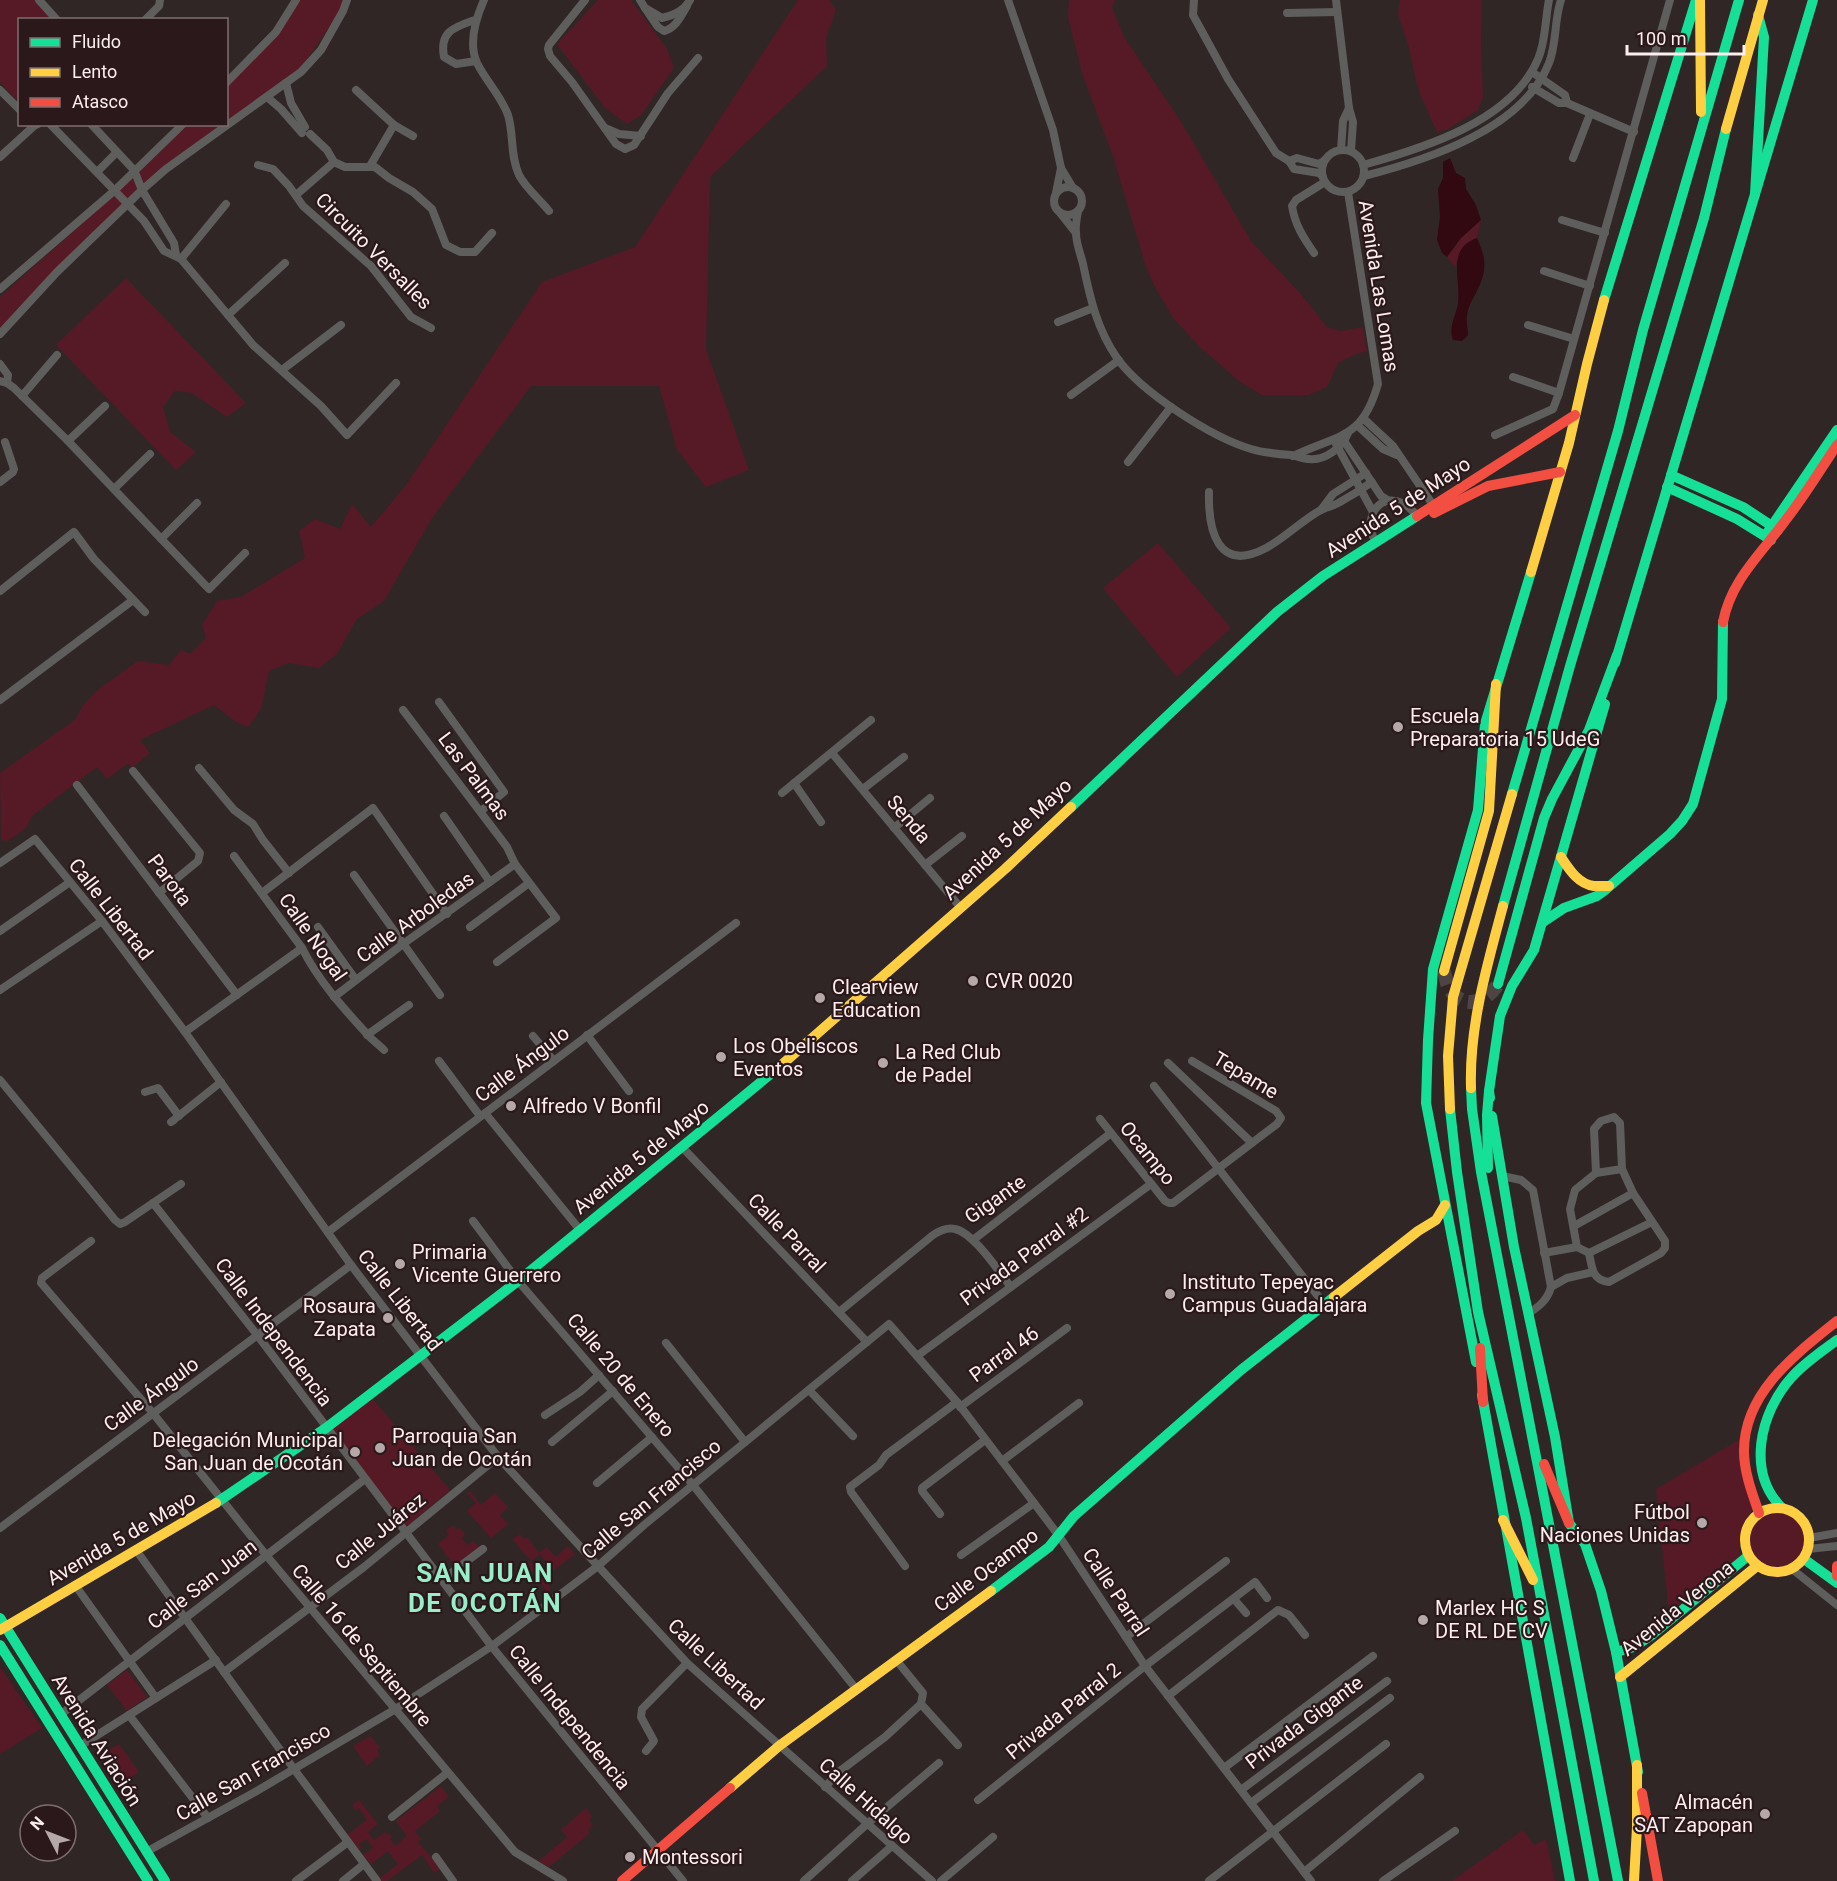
<svg xmlns="http://www.w3.org/2000/svg" width="1837" height="1881" viewBox="0 0 1837 1881" font-family="Roboto,sans-serif">
<style>
.green{fill:#561a26}
.water{fill:#320811}
.lines{fill:none;stroke-linecap:round;stroke-linejoin:round}
.highway-tunnel{stroke:#4f4444;stroke-width:14;stroke-dasharray:14 7;stroke-linecap:butt}
.street{stroke:#5e5e5d;stroke-width:8}
.fast{stroke:#16e098;stroke-width:10}
.slow{stroke:#ffcf43;stroke-width:10}
.jam{stroke:#f24e42;stroke-width:10}
.poi-dot{fill:#b5a8a8;stroke:#2b181a;stroke-width:2}
.labels{text-anchor:middle;dominant-baseline:central;stroke-width:4.5;stroke-linejoin:round;paint-order:stroke}
.street-label{font-size:20px;fill:#fceeee;stroke:#2b181a}
.poi-label{font-size:20px;fill:#fceeee;stroke:#2b181a;text-anchor:start}
.district-label{font-size:26px;font-weight:bold;letter-spacing:1.5px;fill:#97eec8;stroke:#2b181a}
</style>
<rect width="100%" height="100%" fill="#302626"/>
<g class="green">
<path d="M0,0H35L54,19L20,20L19,102L0,82Z"/>
<path d="M299,0H343L340,12L300,69L227,122L226,85Z"/>
<path d="M598,0H631L667,49L674,68L641,115L627,124L605,108L557,44Z"/>
<path d="M798,0H829L836,10L826,38L827,66L710,177L706,349L749,470L706,487L677,450L659,386H531L432,518L384,601L357,619L337,654L319,668L289,663L269,671L261,709L248,727L236,722L214,705L140,740L150,753L133,767L127,764L107,779L97,767L32,816L26,828L6,842L4,840L1,841L0,773L76,719C87,691 116,679 137,661L169,665L181,650L190,654L206,638L202,625L217,601L241,597L305,558L299,531L315,519L340,529L352,504L371,527L406,485L542,282L635,247Z"/>
<path d="M1069,0H1115L1112,7L1124,37L1180,120L1251,241L1300,293L1327,327L1341,331L1363,327L1367,351L1356,354L1338,363L1327,387L1308,395H1262L1239,381L1201,348L1173,318L1154,285L1146,267L1113,156L1082,73L1068,17Z"/>
<path d="M1400,0H1482L1481,41L1483,97L1478,110L1448,129L1437,132L1421,96L1416,81L1408,44L1398,14Z"/>
<path d="M185,125H224L165,165L0,332V297L124,186Z"/>
<path d="M1481,220L1477,238L1464,245L1455,267L1447,257L1461,238Z"/>
<path d="M126,278L246,403L227,417L192,393L175,391L163,407L170,432L196,452L176,470L56,345Z"/>
<path d="M1158,543L1231,628L1177,677L1103,588Z"/>
<path d="M371,1397L450,1490L405,1528L330,1428Z"/>
<path d="M1742,1438L1753,1509C1742,1526 1738,1536 1740,1556L1669,1613L1656,1489Z"/>
<path d="M470,1491L481,1505L495,1493L508,1507L500,1515L508,1524L491,1538L467,1511L476,1503L467,1493Z"/>
<circle cx="1778" cy="1540" r="28"/>
<path d="M453,1525L457,1530L460,1528L465,1535L461,1538L467,1545L473,1541L479,1547L455,1566L438,1544L449,1535L446,1530Z"/>
<path d="M520,1534L524,1539L527,1537L539,1553L547,1547L556,1557L568,1546L575,1554L553,1571L540,1554L531,1561L551,1589L547,1592L527,1564L531,1561L512,1539Z"/>
<path d="M0,1667L42,1728L0,1754Z"/>
<path d="M127,1670L147,1697L127,1711L107,1685Z"/>
<path d="M370,1736L380,1747L377,1750L380,1755L367,1766L353,1746Z"/>
<path d="M119,1744L139,1772L123,1782L105,1752Z"/>
<path d="M441,1786L449,1797L437,1806L440,1811L415,1831L421,1839L418,1842L441,1869L434,1873L422,1855L387,1881H382L380,1878L398,1864L388,1851L371,1864L363,1855L373,1848L367,1839L359,1844L361,1848L359,1850L347,1835L367,1820L359,1808L355,1810L352,1805L359,1800L378,1824L368,1832L374,1840L385,1832L387,1835L389,1833L392,1837L390,1839L395,1846L407,1836L396,1821Z"/>
<path d="M586,1808L592,1817L589,1821L593,1825L588,1830L590,1833L549,1867L539,1861L567,1837L561,1830Z"/>
<path d="M1523,1830L1534,1845L1546,1839L1555,1881H1452Z"/>
</g>
<g class="water">
<path d="M1450,158L1456,173L1465,178L1466,189L1476,205L1481,220L1461,238L1447,257L1442,253L1437,240L1440,217L1438,189L1443,178V162Z"/>
<path d="M1477,238C1487,260 1487,271 1476,293C1472,300 1468,307 1467,316C1466,322 1468,329 1468,335L1462,341L1453,340C1448,327 1456,316 1458,303C1461,279 1446,249 1477,238Z"/>
</g>
<g class="lines">
<path class="highway-tunnel" d="M1444,971C1445,976 1446,981 1448,986C1460,1010 1485,1005 1498,984"/>
<g class="street">
<path d="M39,0L57,20"/>
<path d="M484,0C476,18 468,43 477,63C486,81 501,96 508,115C514,134 510,156 519,175C525,187 540,200 549,211"/>
<path d="M585,0L549,45L548,49L550,56L572,82L616,144L625,149L634,145L668,93L698,58"/>
<path d="M640,0L645,8L662,18C674,15 684,11 690,0"/>
<path d="M1008,0L1053,130L1061,168L1073,188"/>
<path d="M1194,0L1193,15L1228,79L1276,153L1289,161L1294,169L1319,173L1323,177"/>
<path d="M1336,0L1349,108L1353,122L1351,151"/>
<path d="M645,8L658,27L664,31C676,28 681,16 687,6"/>
<path d="M1287,13L1337,12"/>
<path d="M145,20L159,6L160,0"/>
<path d="M475,20C455,27 439,31 444,57L456,64L476,61"/>
<path d="M1532,72L1565,95L1567,103"/>
<path d="M226,83L276,32L296,0"/>
<path d="M286,83L291,103L305,127"/>
<path d="M1532,87L1559,103H1567L1634,132"/>
<path d="M0,90L20,110"/>
<path d="M356,90L394,125L413,136"/>
<path d="M267,97L281,109L302,133"/>
<path d="M50,124L144,221L164,251L181,259L253,345L321,406L347,435L396,383"/>
<path d="M91,124L134,170L142,190L174,243L176,255"/>
<path d="M605,128L619,134L641,136"/>
<path d="M310,134L327,150L334,162L345,167H375L389,178L413,192L432,209L446,245L460,252H475L492,233"/>
<path d="M1341,150L1343,121L1349,108"/>
<circle cx="1343" cy="171" r="21"/>
<path d="M0,157L34,126L38,124"/>
<path d="M1573,158L1590,114"/>
<path d="M1289,161L1297,158L1319,164L1325,160"/>
<path d="M258,165L273,169L289,186L303,206L371,266L411,317L431,328"/>
<path d="M1363,165C1424,148 1512,121 1538,59C1546,41 1545,19 1549,0"/>
<path d="M370,166L394,125"/>
<path d="M97,172L117,152"/>
<path d="M1364,176C1427,160 1523,129 1549,63C1557,43 1554,20 1561,0"/>
<circle cx="1068" cy="201" r="14"/>
<path d="M1056,193L1061,168"/>
<path d="M296,195L334,162"/>
<path d="M1078,211C1077,218 1075,226 1076,233C1076,244 1081,255 1083,264C1090,298 1097,329 1117,358C1141,392 1211,437 1251,449C1264,453 1277,454 1291,455C1297,456 1303,459 1309,459C1325,461 1343,447 1348,433"/>
<path d="M1061,214L1076,233"/>
<path d="M1562,220L1605,233"/>
<path d="M1314,253C1303,237 1295,225 1292,206L1296,200L1325,182"/>
<path d="M181,259L226,204"/>
<path d="M1544,271L1590,286"/>
<path d="M0,289L114,191L183,124"/>
<path d="M228,315L285,263"/>
<path d="M1058,322L1093,308"/>
<path d="M1528,325L1574,339"/>
<path d="M0,334L57,272L142,190L166,169L301,72L321,50L343,11L347,0"/>
<path d="M0,364L8,375L7,383"/>
<path d="M282,370L341,325"/>
<path d="M1513,377L1559,393"/>
<path d="M0,381L7,383L14,388L68,441L209,589L245,553"/>
<path d="M1071,395L1119,360"/>
<path d="M22,396L57,355"/>
<path d="M1363,418L1393,446L1433,505"/>
<path d="M1357,425L1383,449L1397,455"/>
<path d="M1495,435L1553,409L1559,393L1670,0"/>
<path d="M1342,438L1381,496L1389,501"/>
<path d="M68,441L105,406"/>
<path d="M1336,444L1373,512"/>
<path d="M1293,456C1339,434 1362,440 1378,384L1348,192"/>
<path d="M1128,462L1171,407"/>
<path d="M0,482L13,472L14,469L5,442"/>
<path d="M114,489L150,454"/>
<path d="M1209,492C1208,529 1217,574 1266,548C1285,538 1300,522 1319,511C1326,507 1334,506 1340,502C1351,496 1362,489 1372,482"/>
<path d="M1321,510L1333,494L1366,473"/>
<path d="M161,539L197,503"/>
<path d="M1376,542C1362,521 1377,492 1402,503C1408,505 1412,511 1417,515"/>
<path d="M0,591L74,532L94,559L145,612"/>
<path d="M0,700L133,600"/>
<path d="M439,702L504,792L481,811"/>
<path d="M403,710L507,847L515,864L556,918L497,962"/>
<path d="M832,753L960,907"/>
<path d="M199,768L234,810L253,824L263,840L289,873"/>
<path d="M133,771L200,853L198,861L159,893"/>
<path d="M794,783L821,822"/>
<path d="M77,785L237,995"/>
<path d="M863,789L904,757"/>
<path d="M782,793L871,720"/>
<path d="M444,816L490,882"/>
<path d="M894,828L930,798"/>
<path d="M234,856L302,948C318,980 343,1008 367,1034C372,1040 378,1044 384,1050"/>
<path d="M0,863L35,839L102,921L185,1032L351,1265L498,1457L687,1663L932,1881"/>
<path d="M925,865L962,836"/>
<path d="M354,875L440,995"/>
<path d="M262,893L373,808L447,914"/>
<path d="M318,927L356,980"/>
<path d="M470,927L529,883"/>
<path d="M0,931L70,882"/>
<path d="M0,990L102,921"/>
<path d="M334,997L403,944L515,864"/>
<path d="M185,1032L302,948"/>
<path d="M367,1035L409,1005"/>
<path d="M587,1035L629,1091"/>
<path d="M533,1036L554,1061"/>
<path d="M439,1061L480,1116"/>
<path d="M1168,1063L1252,1143"/>
<path d="M0,1080L115,1220L120,1224L125,1222L181,1184"/>
<path d="M1154,1086L1325,1305"/>
<path d="M145,1092L158,1088L179,1116"/>
<path d="M485,1113L580,1230"/>
<path d="M1614,1117L1620,1123L1622,1169L1633,1193L1665,1241V1248L1661,1253L1609,1282C1592,1280 1592,1268 1589,1253L1577,1247L1570,1209L1575,1190L1596,1173L1594,1129L1601,1121Z"/>
<path d="M1100,1119L1165,1201L1169,1203H1173L1277,1124L1281,1118L1276,1111L1192,1061"/>
<path d="M174,1120L171,1122L221,1082"/>
<path d="M682,1147L867,1342"/>
<path d="M1596,1173L1622,1169"/>
<path d="M1502,1176L1521,1180L1533,1190L1551,1287C1548,1299 1540,1306 1529,1313"/>
<path d="M153,1203L258,1336L493,1648L683,1881"/>
<path d="M473,1221L518,1281L693,1485L857,1690"/>
<path d="M1574,1226L1633,1193"/>
<path d="M328,1232L736,923"/>
<path d="M973,1240L1111,1133"/>
<path d="M91,1241L42,1278L41,1283L152,1412L266,1555L515,1852L563,1881"/>
<path d="M1544,1253L1577,1247"/>
<path d="M1589,1253L1652,1222"/>
<path d="M1551,1287L1567,1278L1593,1272"/>
<path d="M839,1312L933,1235C939,1231 948,1227 955,1229C974,1233 999,1272 1011,1287"/>
<path d="M666,1343L745,1442"/>
<path d="M917,1356L1151,1184"/>
<path d="M809,1390L853,1436"/>
<path d="M960,1407L1067,1328"/>
<path d="M545,1415L580,1392L599,1375"/>
<path d="M552,1442L613,1391"/>
<path d="M1002,1461L1079,1403"/>
<path d="M597,1483L652,1437"/>
<path d="M940,1514L922,1491V1488L985,1440"/>
<path d="M0,1528L351,1265"/>
<path d="M1809,1538L1837,1533"/>
<path d="M1808,1549L1837,1546"/>
<path d="M136,1550L294,1769L377,1881"/>
<path d="M961,1555L1034,1503"/>
<path d="M905,1566L851,1492L850,1487L879,1465L886,1455L957,1402"/>
<path d="M1792,1569L1837,1605"/>
<path d="M442,1580L483,1549"/>
<path d="M75,1585L156,1698"/>
<path d="M1234,1599L1246,1613"/>
<path d="M1126,1637L1226,1561"/>
<path d="M897,1661L923,1693L921,1704L958,1745"/>
<path d="M224,1672L364,1567L498,1457"/>
<path d="M1168,1696L1278,1610L1289,1615L1305,1635"/>
<path d="M60,1715L365,1479"/>
<path d="M129,1715L208,1818"/>
<path d="M80,1746L216,1660"/>
<path d="M646,1751L654,1741L641,1717L642,1709L687,1663"/>
<path d="M1224,1768L1373,1656"/>
<path d="M825,1787L840,1771L885,1737L921,1704"/>
<path d="M1241,1790L1387,1681"/>
<path d="M978,1800L1145,1666L1255,1582L1267,1598"/>
<path d="M1251,1803L1390,1698"/>
<path d="M392,1817L447,1773"/>
<path d="M146,1852L255,1792L394,1710L492,1646L598,1566L644,1525L889,1324L957,1402L1034,1503L1059,1536L1145,1666L1311,1881"/>
<path d="M436,1857L453,1881"/>
<path d="M1304,1872L1420,1777"/>
<path d="M296,1881L348,1842"/>
<path d="M343,1881L364,1864"/>
<path d="M804,1881L867,1824L939,1763"/>
<path d="M852,1881L892,1846"/>
<path d="M941,1881L993,1837"/>
<path d="M1209,1881L1386,1744"/>
<path d="M1383,1881L1455,1831"/>
</g>
<g class="fast">
<path d="M1755,194L1764,37L1758,15"/>
<path d="M1604,300L1696,0"/>
<path d="M1671,475L1743,507L1778,530"/>
<path d="M1667,487L1737,519L1771,540"/>
<path d="M1765,536L1837,430"/>
<path d="M1615,663L1813,0"/>
<path d="M1512,794L1618,431L1643,330L1739,0"/>
<path d="M1071,807L1277,612L1323,576L1417,516"/>
<path d="M1503,906L1570,666L1704,218L1726,129"/>
<path d="M1543,922L1564,908L1597,896L1604,891L1670,834L1682,821L1693,804L1722,699L1723,622"/>
<path d="M1498,984L1544,818L1552,799L1589,730L1617,655"/>
<path d="M1471,1088L1472,1109L1481,1172L1618,1881"/>
<path d="M1490,1098L1489,1091L1500,1016L1512,986L1534,950L1605,704"/>
<path d="M1450,1109L1457,1172L1478,1312L1526,1518L1594,1881"/>
<path d="M1492,1116L1514,1247L1555,1437L1569,1523L1585,1544L1601,1591L1616,1652L1638,1772"/>
<path d="M1488,1168L1487,1115L1489,1091"/>
<path d="M1476,1362L1426,1103L1428,1040L1433,969L1478,810L1485,724L1531,572"/>
<path d="M1482,1395L1570,1881"/>
<path d="M216,1503L326,1428L518,1281L778,1068"/>
<path d="M1782,1508C1746,1472 1760,1413 1791,1378C1804,1363 1821,1352 1837,1340"/>
<path d="M1804,1559L1837,1583"/>
<path d="M991,1591L1049,1547L1074,1516L1241,1370L1334,1297"/>
<path d="M0,1618L165,1881"/>
<path d="M0,1645L148,1881"/>
<path d="M1616,1652L1634,1647L1653,1634L1748,1556"/>
</g>
<g class="slow">
<path d="M1700,0L1701,112"/>
<path d="M1726,129L1763,0"/>
<path d="M1531,572L1569,443L1587,364L1604,300"/>
<path d="M1561,857C1569,869 1578,884 1594,886C1599,886 1604,886 1609,886"/>
<path d="M1444,971L1489,811L1496,684"/>
<path d="M778,1068L1005,869L1071,807"/>
<path d="M1471,1088C1469,1026 1487,966 1503,906"/>
<path d="M1450,1109L1448,1056L1453,997L1512,794"/>
<path d="M1334,1297L1418,1231L1436,1220L1445,1205"/>
<circle cx="1777" cy="1540" r="32"/>
<path d="M1503,1520L1533,1580"/>
<path d="M0,1630L216,1503"/>
<path d="M1620,1677L1757,1566"/>
<path d="M730,1788L779,1746L991,1591"/>
<path d="M1634,1881L1637,1827V1765"/>
</g>
<g class="jam">
<path d="M1434,513L1488,486L1560,472"/>
<path d="M1417,516L1575,415"/>
<path d="M1723,622C1731,580 1761,554 1785,521C1804,497 1820,470 1837,445"/>
<path d="M1480,1348L1483,1402"/>
<path d="M1544,1464L1569,1523"/>
<path d="M1759,1513C1752,1493 1744,1472 1744,1451C1744,1392 1796,1354 1837,1321"/>
<path d="M1837,1566V1576"/>
<path d="M1642,1793L1658,1881"/>
<path d="M622,1881L730,1788"/>
</g>
</g>
<g class="poi-dot">
<circle cx="1398" cy="727" r="6"/>
<circle cx="973" cy="981" r="6"/>
<circle cx="820" cy="998" r="6"/>
<circle cx="721" cy="1057" r="6"/>
<circle cx="883" cy="1063" r="6"/>
<circle cx="511" cy="1106" r="6"/>
<circle cx="400" cy="1264" r="6"/>
<circle cx="1170" cy="1294" r="6"/>
<circle cx="388" cy="1318" r="6"/>
<circle cx="380" cy="1448" r="6"/>
<circle cx="355" cy="1452" r="6"/>
<circle cx="1702" cy="1523" r="6"/>
<circle cx="1423" cy="1620" r="6"/>
<circle cx="1765" cy="1814" r="6"/>
<circle cx="630" cy="1857" r="6"/>
</g>
<g class="labels">
<g class="street-label">
<text transform="translate(374 251) rotate(45)">Circuito Versalles</text>
<text transform="translate(1379 286) rotate(81)">Avenida Las Lomas</text>
<text transform="translate(1398 507) rotate(-33)">Avenida 5 de Mayo</text>
<text transform="translate(474 776) rotate(53)">Las Palmas</text>
<text transform="translate(909 819) rotate(50)">Senda</text>
<text transform="translate(1007 839) rotate(-43)">Avenida 5 de Mayo</text>
<text transform="translate(170 880) rotate(53)">Parota</text>
<text transform="translate(111 909) rotate(52)">Calle Libertad</text>
<text transform="translate(415 917) rotate(-36)">Calle Arboledas</text>
<text transform="translate(313 937) rotate(55)">Calle Nogal</text>
<text transform="translate(522 1064) rotate(-37)">Calle Ángulo</text>
<text transform="translate(1246 1075) rotate(31)">Tepame</text>
<text transform="translate(1148 1153) rotate(51)">Ocampo</text>
<text transform="translate(641 1157) rotate(-39)">Avenida 5 de Mayo</text>
<text transform="translate(995 1199) rotate(-35)">Gigante</text>
<text transform="translate(787 1233) rotate(46)">Calle Parral</text>
<text transform="translate(1024 1256) rotate(-36)">Privada Parral #2</text>
<text transform="translate(400 1300) rotate(52)">Calle Libertad</text>
<text transform="translate(274 1332) rotate(53)">Calle Independencia</text>
<text transform="translate(1004 1354) rotate(-36)">Parral 46</text>
<text transform="translate(621 1375) rotate(50)">Calle 20 de Enero</text>
<text transform="translate(151 1394) rotate(-36)">Calle Ángulo</text>
<text transform="translate(651 1499) rotate(-40)">Calle San Francisco</text>
<text transform="translate(380 1531) rotate(-39)">Calle Juárez</text>
<text transform="translate(121 1538) rotate(-30)">Avenida 5 de Mayo</text>
<text transform="translate(986 1570) rotate(-37)">Calle Ocampo</text>
<text transform="translate(202 1584) rotate(-38)">Calle San Juan</text>
<text transform="translate(1116 1592) rotate(56)">Calle Parral</text>
<text transform="translate(1677 1608) rotate(-39)">Avenida Verona</text>
<text transform="translate(362 1645) rotate(50)">Calle 16 de Septiembre</text>
<text transform="translate(716 1664) rotate(43)">Calle Libertad</text>
<text transform="translate(1063 1711) rotate(-39)">Privada Parral 2</text>
<text transform="translate(570 1717) rotate(51)">Calle Independencia</text>
<text transform="translate(1304 1722) rotate(-37)">Privada Gigante</text>
<text transform="translate(97 1740) rotate(58)">Avenida Aviación</text>
<text transform="translate(253 1772) rotate(-30)">Calle San Francisco</text>
<text transform="translate(866 1801) rotate(42)">Calle Hidalgo</text>
</g>
<g class="poi-label">
<text x="1410" y="716">Escuela<tspan x="1410" dy="23">Preparatoria 15 UdeG</tspan></text>
<text x="985" y="981">CVR 0020</text>
<text x="832" y="987">Clearview<tspan x="832" dy="23">Education</tspan></text>
<text x="733" y="1046">Los Obeliscos<tspan x="733" dy="23">Eventos</tspan></text>
<text x="895" y="1052">La Red Club<tspan x="895" dy="23">de Padel</tspan></text>
<text x="523" y="1106">Alfredo V Bonfil</text>
<text x="412" y="1252">Primaria<tspan x="412" dy="23">Vicente Guerrero</tspan></text>
<text x="1182" y="1282">Instituto Tepeyac<tspan x="1182" dy="23">Campus Guadalajara</tspan></text>
<text x="376" y="1306" text-anchor="end">Rosaura<tspan x="376" dy="23">Zapata</tspan></text>
<text x="392" y="1436">Parroquia San<tspan x="392" dy="23">Juan de Ocotán</tspan></text>
<text x="343" y="1440" text-anchor="end">Delegación Municipal<tspan x="343" dy="23">San Juan de Ocotán</tspan></text>
<text x="1690" y="1512" text-anchor="end">Fútbol<tspan x="1690" dy="23">Naciones Unidas</tspan></text>
<text x="1435" y="1608">Marlex HC S<tspan x="1435" dy="23">DE RL DE CV</tspan></text>
<text x="1753" y="1802" text-anchor="end">Almacén<tspan x="1753" dy="23">SAT Zapopan</tspan></text>
<text x="642" y="1857">Montessori</text>
</g>
<g class="district-label">
<text x="485" y="1573">SAN JUAN<tspan x="485" dy="30">DE OCOTÁN</tspan></text>
</g>
</g>
<rect x="18" y="18" width="210" height="108" fill="#2b181a" stroke="#7f6e6f" stroke-width="1.5"/>
<rect x="30" y="38" width="30" height="9" fill="#16e098" stroke="#7f6e6f" stroke-width="1.5"/>
<text x="72" y="48" font-size="18" fill="#fceeee">Fluido</text>
<rect x="30" y="68" width="30" height="9" fill="#ffcf43" stroke="#7f6e6f" stroke-width="1.5"/>
<text x="72" y="78" font-size="18" fill="#fceeee">Lento</text>
<rect x="30" y="98" width="30" height="9" fill="#f24e42" stroke="#7f6e6f" stroke-width="1.5"/>
<text x="72" y="108" font-size="18" fill="#fceeee">Atasco</text>
<g transform="translate(48 1833) rotate(312)"><circle r="28" fill="#2b181a" stroke="#7f6e6f" stroke-width="1.5"/>
<path d="M0-4.5L10 22L0 15L-10 22Z" fill="#b5a8a8"/>
<text y="-9" font-size="16" font-weight="bold" text-anchor="middle" fill="#fceeee">N</text>
</g>
<path d="M1627 45v9h117v-9" fill="none" stroke="#fceeee" stroke-width="3"/>
<text x="1636" y="45" font-size="18" fill="#fceeee" stroke="#2b181a" stroke-width="4.5" paint-order="stroke">100 m</text>
</svg>
